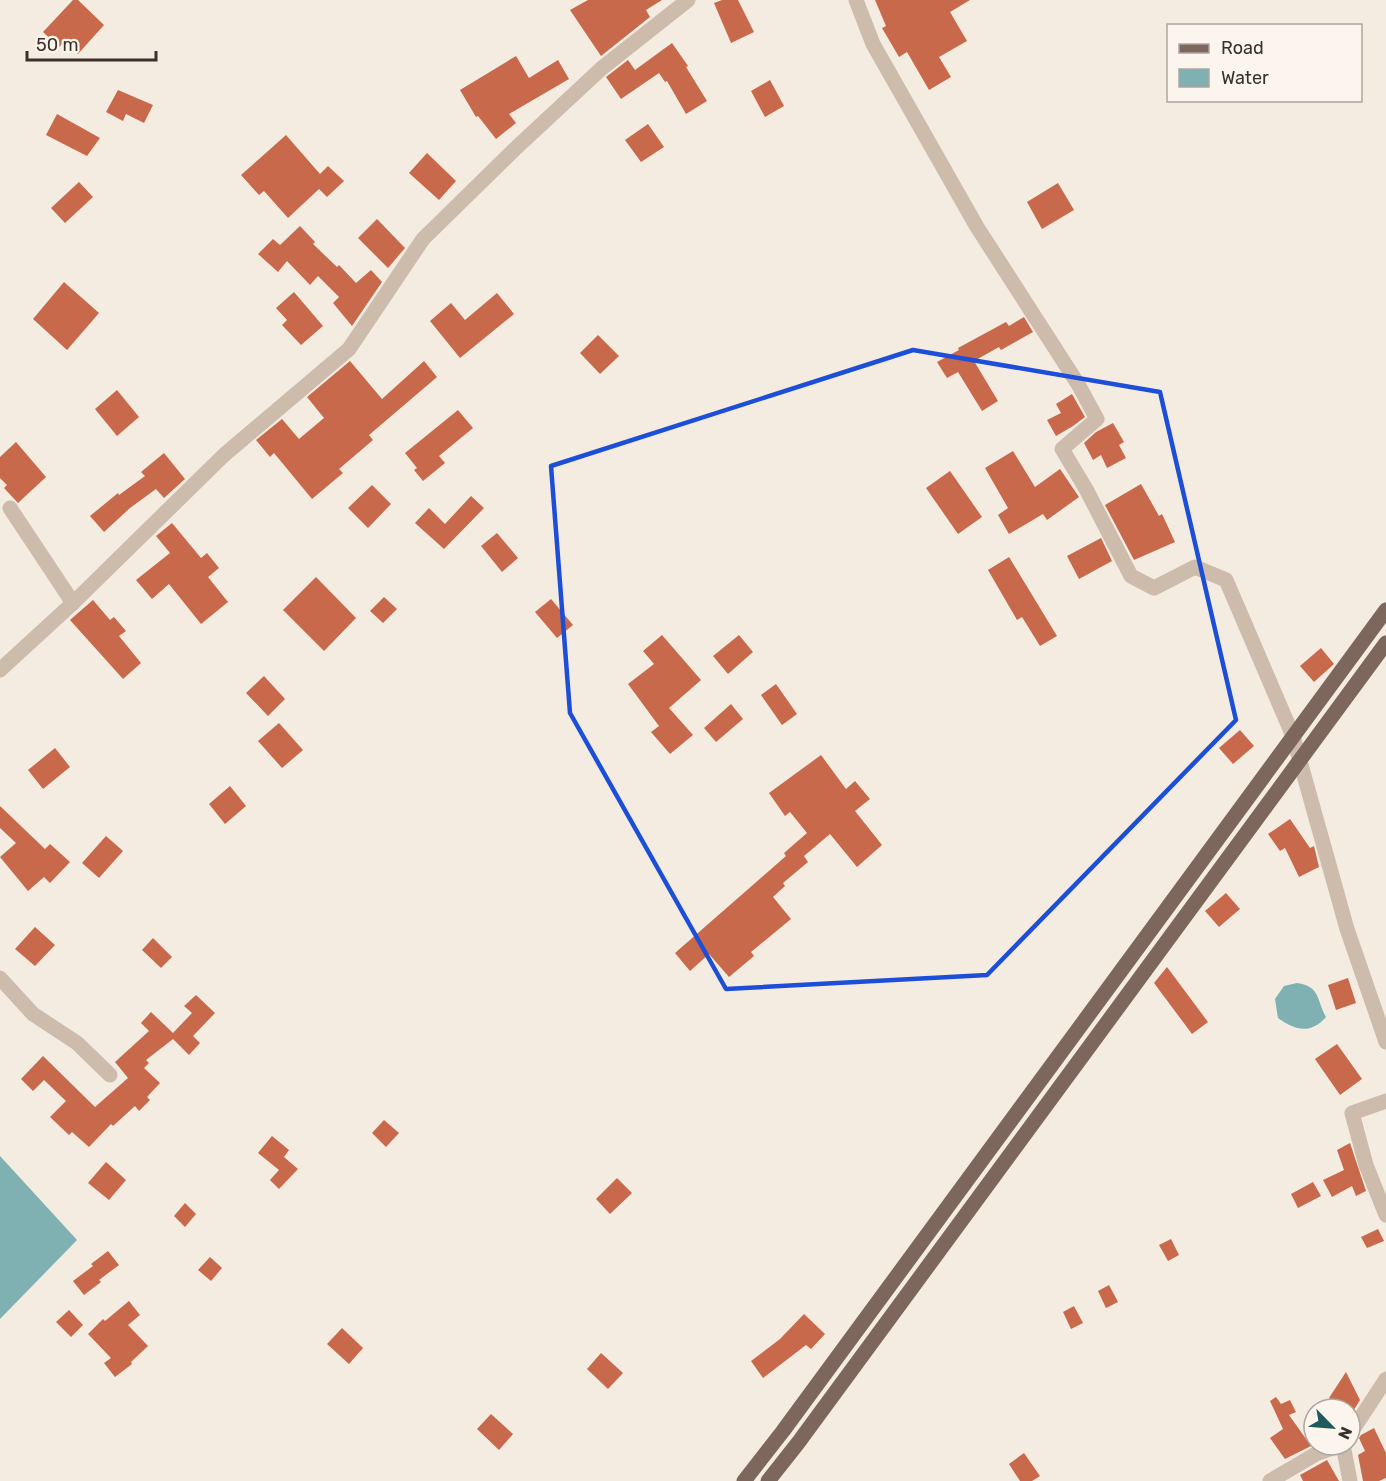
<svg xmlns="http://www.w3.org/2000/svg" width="1386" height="1481" viewBox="0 0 1386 1481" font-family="Rubik,sans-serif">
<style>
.water{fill:#7fb0b2}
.building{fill:#c8694b}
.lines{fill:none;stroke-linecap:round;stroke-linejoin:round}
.minor{stroke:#cdbbac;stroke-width:15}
.major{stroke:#7d675c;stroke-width:15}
.marked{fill:none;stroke:#1d4ed8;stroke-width:4.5;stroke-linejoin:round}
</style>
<rect width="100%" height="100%" fill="#f4ebe1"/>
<g class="water">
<path d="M1297,983C1321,987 1316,999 1326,1017C1310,1035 1295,1030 1278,1018L1275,999L1284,986Z"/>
<path d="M0,1156L77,1240L0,1319Z"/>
</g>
<g class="building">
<path d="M73,0H78L104,25L78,54L64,42L59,47L43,32Z"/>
<path d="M588,0H662L646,10L650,17L601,56L570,10Z"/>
<path d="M722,0H738L754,32L731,43L714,3Z"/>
<path d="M875,0H970L950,12L967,41L939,57L951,77L929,90L907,52L899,57L882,28L886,26Z"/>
<path d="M672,43L688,66L686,67L707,101L686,114L667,81L665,82L659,73L621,99L606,77L628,60L635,70Z"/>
<path d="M516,56L529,78L558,60L569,79L509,114L516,123L496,139L478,116L476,117L460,90Z"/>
<path d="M770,80L784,106L765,117L751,91Z"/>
<path d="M118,90L153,105L144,123L126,114L123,121L106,112Z"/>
<path d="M57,114L100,138L87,156L46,135Z"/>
<path d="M648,124L664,147L641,162L625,140Z"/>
<path d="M286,135L320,174L328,166L344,181L327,197L319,189L288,218L264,191L259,195L241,175Z"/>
<path d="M427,153L456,181L439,200L409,173Z"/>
<path d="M79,182L93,197L65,223L51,208Z"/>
<path d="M1058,183L1074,210L1042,229L1027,202Z"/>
<path d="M377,219L405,248L388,268L358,238Z"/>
<path d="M300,226L315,242L313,244L337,267L339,265L356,283L371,270L382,282L352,326L333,303L339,297L318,276L310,285L287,261L278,272L258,254L273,239L280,245Z"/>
<path d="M64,282L99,313L67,350L33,319Z"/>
<path d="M294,292L323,326L301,345L282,325L287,320L276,308Z"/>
<path d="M497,293L514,314L460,358L430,321L451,303L465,320Z"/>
<path d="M1024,317L1033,332L1001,350L999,347L974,361L998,401L982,411L958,372L947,378L937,362L959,350L958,348L1006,322L1009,326Z"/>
<path d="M598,335L619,356L600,374L580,353Z"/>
<path d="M350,361L382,399L424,361L437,377L369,435L373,440L339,469L343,473L312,499L274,453L270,457L256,440L282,419L299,439L324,418L307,397Z"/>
<path d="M117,390L139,417L117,436L95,409Z"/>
<path d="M1072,394L1085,417L1073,426L1056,436L1047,420L1061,413L1056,404Z"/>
<path d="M458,410L473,428L439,456L445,463L423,481L414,470L417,468L405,453Z"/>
<path d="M1113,423L1124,442L1119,445L1126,458L1107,468L1101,455L1093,460L1084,443L1096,432Z"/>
<path d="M16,442L46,477L18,503L4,488L7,485L0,478V457Z"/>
<path d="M1013,451L1035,487L1060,469L1079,497L1047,520L1043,514L1009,534L998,515L1008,508L985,468Z"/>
<path d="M164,453L185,479L164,498L156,489L130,508L104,532L90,516L118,493L119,495L145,476L141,472Z"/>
<path d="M950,471L982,517L958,534L926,488Z"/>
<path d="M1141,484L1159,516L1162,514L1175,542L1134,560L1105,505Z"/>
<path d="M372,485L391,504L368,528L348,508Z"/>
<path d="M471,496L484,508L444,549L415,523L429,508L445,524Z"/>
<path d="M172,523L201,558L207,553L219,568L208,577L228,602L201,624L169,584L152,599L136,580L170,553L156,536Z"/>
<path d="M497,533L518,558L502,572L481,546Z"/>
<path d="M1101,538L1112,561L1079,579L1067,556Z"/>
<path d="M1009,557L1057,636L1040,646L1022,617L1017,620L988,570Z"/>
<path d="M316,577L356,618L324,651L283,610Z"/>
<path d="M384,597L397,609L383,623L370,611Z"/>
<path d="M551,599L573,625L557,638L535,612Z"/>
<path d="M93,600L110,620L114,617L126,631L119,636L141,663L123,679L70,620Z"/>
<path d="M662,635L701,680L669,708L693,735L670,754L651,732L659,726L628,684L654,664L643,651Z"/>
<path d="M739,635L753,652L728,674L713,656Z"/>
<path d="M1321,648L1334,664L1314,682L1300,666Z"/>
<path d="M264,676L285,699L268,716L246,693Z"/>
<path d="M776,684L797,714L782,725L761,695Z"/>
<path d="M731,704L743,719L716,742L704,728Z"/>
<path d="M279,723L303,750L282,768L258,741Z"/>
<path d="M1240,730L1254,746L1233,764L1219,748Z"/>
<path d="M55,748L70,767L43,789L28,770Z"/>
<path d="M821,755L846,789L855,781L870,799L855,811L882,845L857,867L830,834L804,856L808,862L783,883L785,886L773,897L791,919L751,952L754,956L729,977L709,954L690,971L675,953L786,856L784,853L807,833L790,812L785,816L769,793Z"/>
<path d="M230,786L246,806L225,824L209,804Z"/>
<path d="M0,806L45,849L50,844L70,862L50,883L44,877L28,891L0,857L16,843L0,828Z"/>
<path d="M1290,819L1310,848L1314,846L1319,867L1299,877L1285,848L1280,851L1268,834Z"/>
<path d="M106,836L123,851L99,878L82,863Z"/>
<path d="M1226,893L1240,909L1219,927L1205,911Z"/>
<path d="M35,927L55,945L35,966L15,949Z"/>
<path d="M153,938L172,957L161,968L142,950Z"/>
<path d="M1167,967L1208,1022L1192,1034L1154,983Z"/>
<path d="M1348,978L1356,1003L1336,1010L1328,985Z"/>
<path d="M196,995L215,1013L193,1036L200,1043L189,1055L173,1039L146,1060L149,1063L144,1068L160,1083L147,1097L150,1100L139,1111L135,1106L113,1126L111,1124L89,1147L72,1132L69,1135L50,1117L66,1101L44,1080L33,1091L21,1079L43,1056L95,1107L128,1078L115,1062L149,1031L141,1023L151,1012L173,1033L192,1013L184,1006Z"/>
<path d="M1337,1044L1362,1079L1340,1095L1315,1059Z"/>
<path d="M384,1120L399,1133L386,1147L372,1133Z"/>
<path d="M272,1136L289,1150L284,1157L298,1169L279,1189L270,1180L279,1170L258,1153Z"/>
<path d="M1350,1143L1366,1191L1356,1196L1352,1186L1332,1197L1323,1180L1344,1170L1337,1150Z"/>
<path d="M106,1162L126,1180L109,1200L88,1183Z"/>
<path d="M617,1178L632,1193L610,1214L596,1199Z"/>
<path d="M1313,1182L1321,1196L1298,1208L1291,1194Z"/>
<path d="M185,1203L196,1214L185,1227L174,1216Z"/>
<path d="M1378,1229L1384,1241L1367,1248L1361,1237Z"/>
<path d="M1171,1239L1179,1255L1168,1261L1159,1245Z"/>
<path d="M108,1251L119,1265L99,1280L101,1282L84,1295L73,1281L93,1266L91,1264Z"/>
<path d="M210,1257L222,1268L211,1281L198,1270Z"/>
<path d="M1109,1285L1118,1302L1106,1308L1098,1291Z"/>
<path d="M129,1301L140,1315L128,1325L148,1346L131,1362L132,1364L115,1377L104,1363L111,1358L88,1334L103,1319L105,1321Z"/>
<path d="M1074,1306L1083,1323L1071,1329L1063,1312Z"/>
<path d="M69,1310L83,1325L71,1337L56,1322Z"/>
<path d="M804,1314L825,1334L811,1349L806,1345L763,1378L751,1361L780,1339Z"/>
<path d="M342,1328L363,1348L349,1364L327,1344Z"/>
<path d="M601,1353L623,1373L608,1389L587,1369Z"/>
<path d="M1346,1372L1360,1400L1352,1413L1350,1409H1346L1329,1398Z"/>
<path d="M1276,1397L1281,1404L1290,1400L1296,1412L1289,1415L1311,1446L1285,1459L1270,1438L1283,1429L1270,1401Z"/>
<path d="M491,1414L513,1434L499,1450L477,1429Z"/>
<path d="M1374,1428L1386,1453V1478L1379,1481H1363L1358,1455L1365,1451L1359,1438L1361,1435Z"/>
<path d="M1024,1453L1040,1476L1032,1481H1020L1009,1464Z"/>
<path d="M1327,1460L1339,1481H1303L1300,1475Z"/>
</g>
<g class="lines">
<g class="minor">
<path d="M856,0L873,44L977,227L1078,384L1097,419L1062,449L1086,489L1131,576L1154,588L1195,567L1226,580L1293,736L1347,929L1386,1042"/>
<path d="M10,508L73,603"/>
<path d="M0,670L73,603L224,455L349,349L423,239L517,147L602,68L688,0"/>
<path d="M0,978L33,1014L77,1043L110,1075"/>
<path d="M1386,1101L1352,1113L1366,1165L1386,1215"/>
<path d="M1350,1434L1386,1379"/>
<path d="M1343,1445L1350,1481"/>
<path d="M1270,1481L1316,1454L1341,1445"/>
</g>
<g class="major">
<path d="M744,1481L783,1431L1386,610"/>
<path d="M768,1481L798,1443L1386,643"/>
</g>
</g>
<path class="marked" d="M913,350L1160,392L1236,720L987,975L726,989L570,713L551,466Z"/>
<rect x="1167" y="24" width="195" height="78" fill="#fbf5ee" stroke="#aea6a0" stroke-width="1.5"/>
<rect x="1179" y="44" width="30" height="9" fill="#7d675c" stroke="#aea6a0" stroke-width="1.5"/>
<text x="1221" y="54" font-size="18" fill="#3b302b">Road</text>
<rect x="1179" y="69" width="30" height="18" fill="#7fb0b2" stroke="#aea6a0" stroke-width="1.5"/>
<text x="1221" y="84" font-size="18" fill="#3b302b">Water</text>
<g transform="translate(1332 1427) rotate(115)"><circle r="28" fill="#fbf5ee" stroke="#aea6a0" stroke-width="1.5"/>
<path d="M0-4.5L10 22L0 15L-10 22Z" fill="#1f5a5e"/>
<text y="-9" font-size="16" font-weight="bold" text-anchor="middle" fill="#3b302b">N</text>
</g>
<path d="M27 51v9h129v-9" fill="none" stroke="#3b302b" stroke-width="3"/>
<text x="36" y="51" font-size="18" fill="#3b302b" stroke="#fbf5ee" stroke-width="4.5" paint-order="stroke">50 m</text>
</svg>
